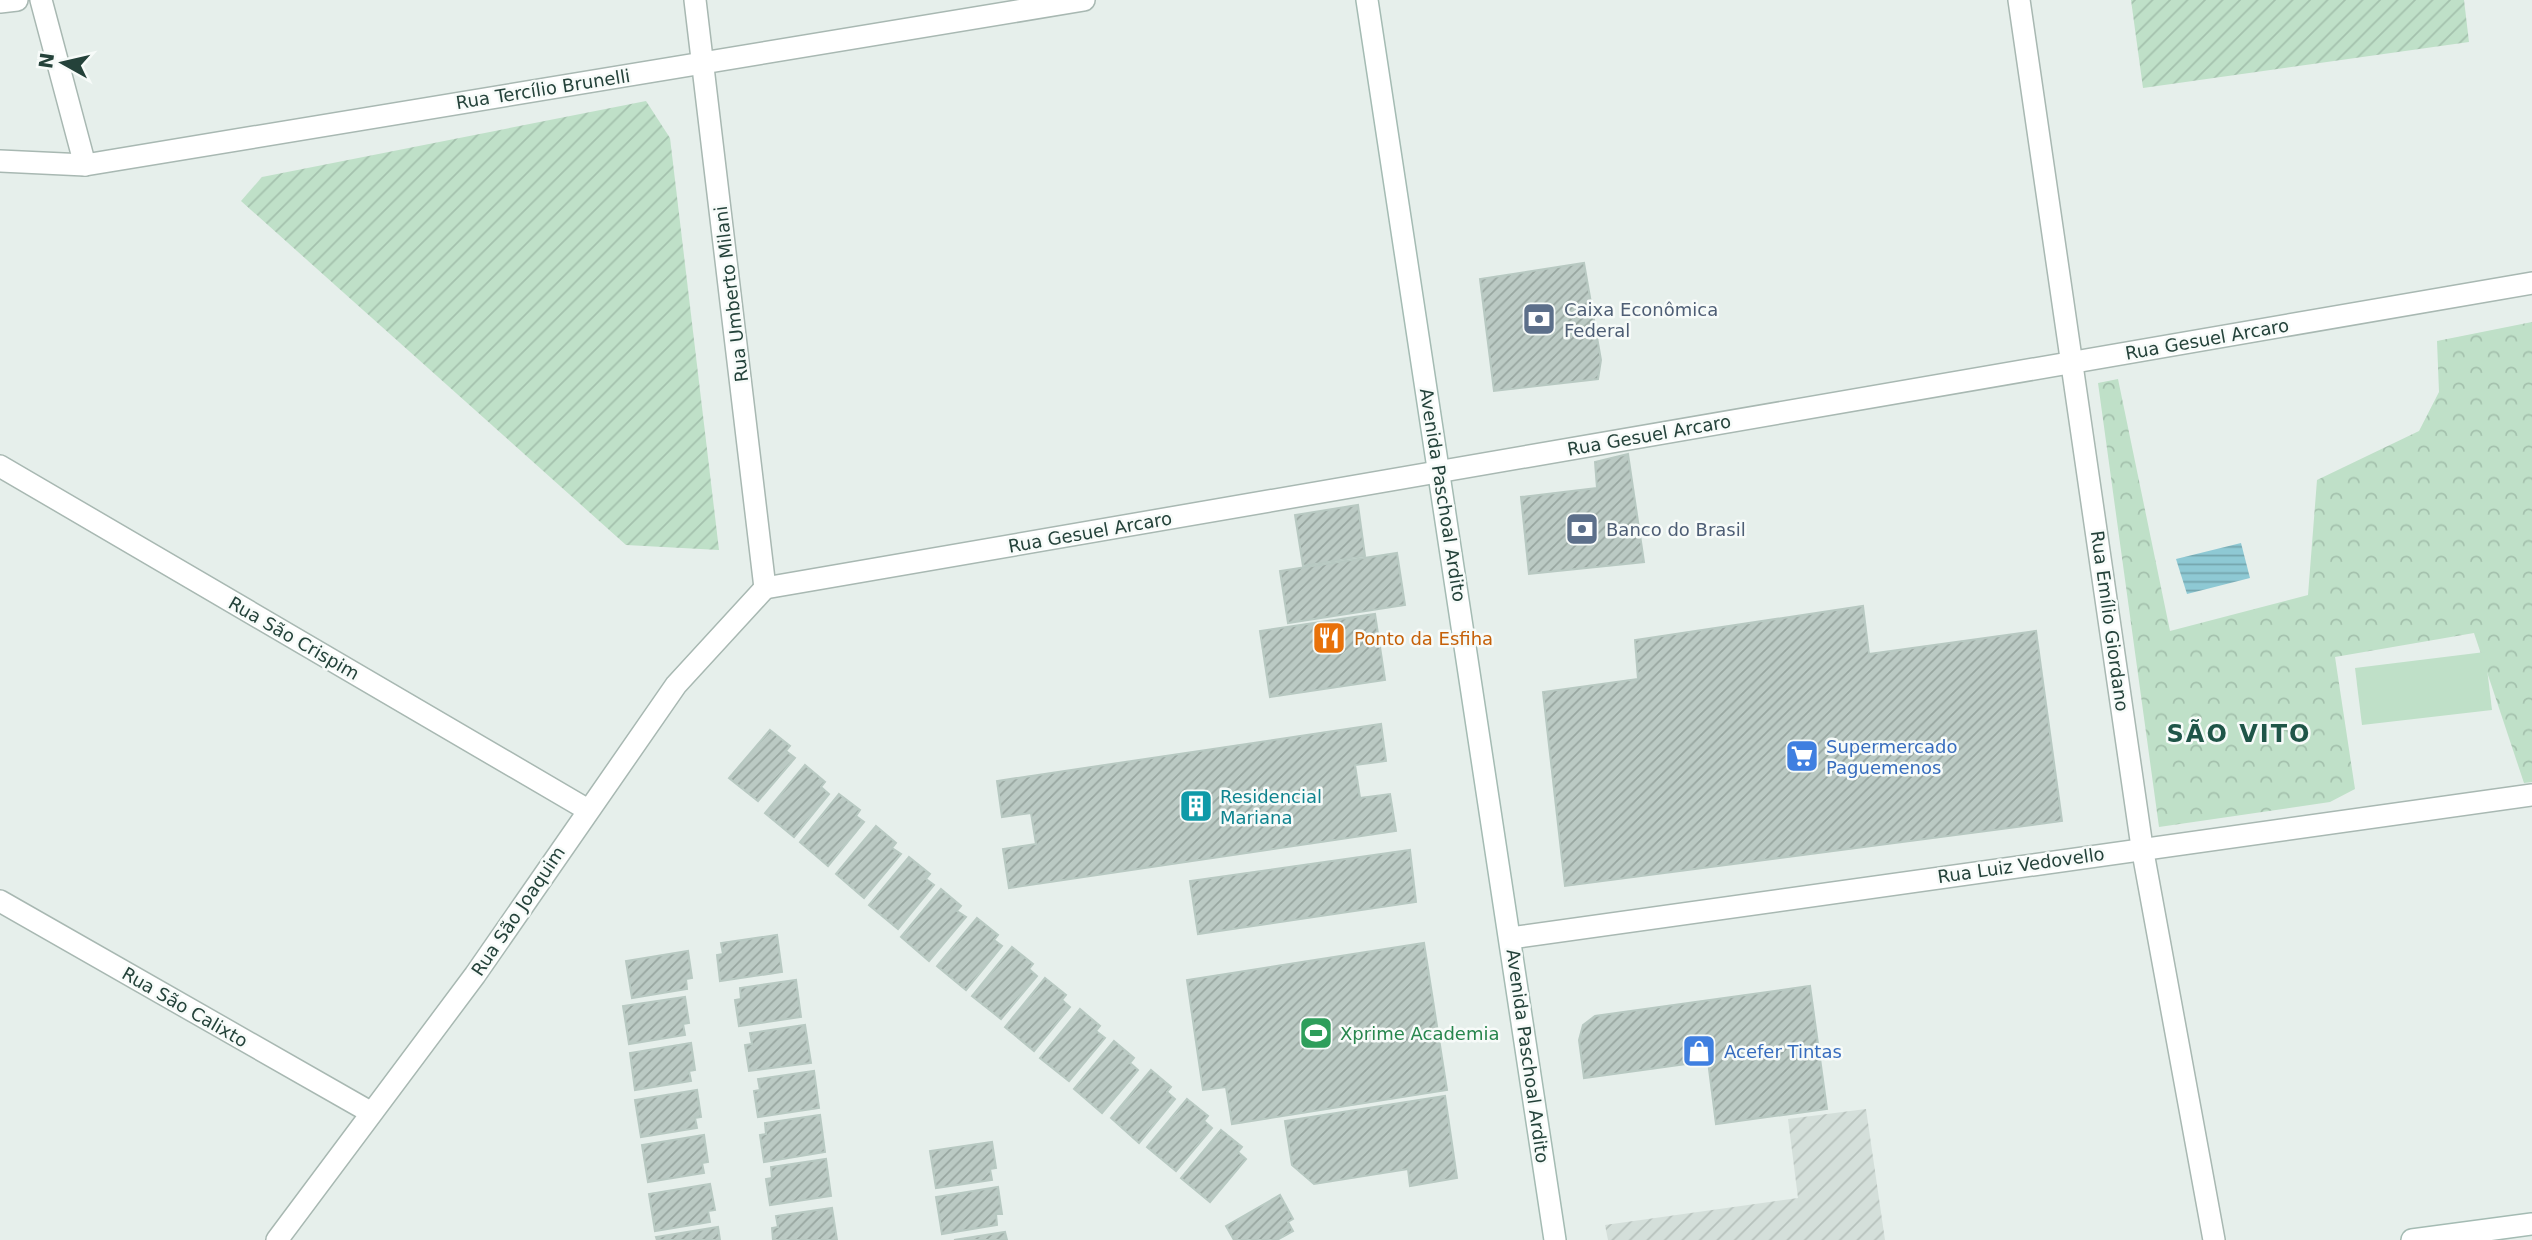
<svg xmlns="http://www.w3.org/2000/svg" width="2532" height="1240" viewBox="0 0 2532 1240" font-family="'DejaVu Sans',sans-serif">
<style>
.industrial{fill:url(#industrial-furrows)}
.forest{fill:url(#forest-crowns)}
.garden{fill:url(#garden-furrows)}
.pitch{fill:#bfe0c8}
.water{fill:url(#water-rules)}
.building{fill:url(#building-hatch);stroke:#b8c9c2;stroke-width:2}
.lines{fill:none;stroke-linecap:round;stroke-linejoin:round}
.minor-casing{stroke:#a8b8b2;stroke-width:24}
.secondary-casing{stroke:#a4bbb3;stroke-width:24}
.minor{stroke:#fff;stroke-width:21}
.secondary{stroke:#fff;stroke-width:21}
.labels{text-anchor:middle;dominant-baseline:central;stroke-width:5;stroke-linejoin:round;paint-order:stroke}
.street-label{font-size:18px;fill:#24423a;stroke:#f7fbf9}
.service-label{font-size:18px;fill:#4e5e75;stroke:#f7fbf9;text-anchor:start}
.food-label{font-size:18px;fill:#c56008;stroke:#f7fbf9;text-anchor:start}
.shop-label{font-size:18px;fill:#366cbe;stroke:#f7fbf9;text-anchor:start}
.culture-label{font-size:18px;fill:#0d838f;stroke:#f7fbf9;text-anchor:start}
.leisure-label{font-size:18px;fill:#27864d;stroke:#f7fbf9;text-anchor:start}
.district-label{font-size:24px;font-weight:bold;letter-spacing:2px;fill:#1f5548;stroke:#f7fbf9}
</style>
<defs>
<pattern id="industrial-furrows" width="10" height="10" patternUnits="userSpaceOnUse" patternTransform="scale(1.75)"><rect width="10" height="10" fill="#d4dfda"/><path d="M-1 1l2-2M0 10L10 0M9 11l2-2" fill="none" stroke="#b6c1bc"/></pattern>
<pattern id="forest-crowns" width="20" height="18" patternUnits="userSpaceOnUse" patternTransform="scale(1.75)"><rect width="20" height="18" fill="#bfe0c8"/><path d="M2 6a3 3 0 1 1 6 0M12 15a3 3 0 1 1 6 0" fill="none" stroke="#a4c1ad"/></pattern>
<pattern id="garden-furrows" width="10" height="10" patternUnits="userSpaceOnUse" patternTransform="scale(1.75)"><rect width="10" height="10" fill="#bfe0c8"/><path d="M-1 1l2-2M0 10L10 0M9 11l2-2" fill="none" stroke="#a4c1ad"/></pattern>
<pattern id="water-rules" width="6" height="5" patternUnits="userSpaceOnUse" patternTransform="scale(1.75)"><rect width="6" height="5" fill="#8ec9d4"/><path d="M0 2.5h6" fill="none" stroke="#74a5ad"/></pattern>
<pattern id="building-hatch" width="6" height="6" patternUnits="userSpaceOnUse" patternTransform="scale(1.75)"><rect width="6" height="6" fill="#bbcac4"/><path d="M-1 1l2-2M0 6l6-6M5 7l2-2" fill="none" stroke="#98a6a0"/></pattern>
</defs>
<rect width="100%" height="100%" fill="#e6efeb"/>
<path class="industrial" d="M1866,1109L1885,1240H1608L1605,1225L1798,1198L1788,1119Z"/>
<path class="forest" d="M2532,322V782L2524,783L2474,633L2335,657L2355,789L2330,802L2159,827L2098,383L2118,379L2170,631L2308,595L2317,480L2419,431L2439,392L2437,341Z"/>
<g class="garden">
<path d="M2131,0H2464L2469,42L2143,88Z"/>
<path d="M646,101L670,138L719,550L626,545L241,201L262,177Z"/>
</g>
<path class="pitch" d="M2485,652L2492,710L2362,725L2355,668Z"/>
<path class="water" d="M2241,543L2250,578L2187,594L2176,559Z"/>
<g class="building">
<path d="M1584,263L1601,360L1598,379L1494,391L1480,279Z"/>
<path d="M1628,454L1644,562L1529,574L1521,497L1597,488L1595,462Z"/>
<path d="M1358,505L1365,556L1303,566L1295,515Z"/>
<path d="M1397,553L1405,605L1288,623L1280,571Z"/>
<path d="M1863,606L1869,654L2036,631L2062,821L1565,886L1543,692L1638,679L1635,640Z"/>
<path d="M1375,614L1385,680L1270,697L1260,631Z"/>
<path d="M1381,724L1386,761L1355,765L1360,798L1390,794L1396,831L1009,888L1003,849L1036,844L1031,813L1002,817L997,781Z"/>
<path d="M770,730L790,746L786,751L795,758L758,801L729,778Z"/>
<path d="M805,765L825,782L821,787L829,794L794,837L765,813Z"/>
<path d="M839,794L860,810L856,816L864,822L828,866L800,842Z"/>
<path d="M876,826L896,843L892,848L901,854L864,898L836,874Z"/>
<path d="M1410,850L1416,902L1198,934L1190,881Z"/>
<path d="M909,857L930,874L926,879L934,885L898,929L869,905Z"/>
<path d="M941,889L961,906L957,911L966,917L929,961L901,937Z"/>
<path d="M977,918L998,935L994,940L1002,946L966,990L937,966Z"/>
<path d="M777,935L782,972L720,981L717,955L723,954L721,943Z"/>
<path d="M1424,943L1447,1090L1232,1124L1226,1087L1203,1090L1187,980Z"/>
<path d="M1012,947L1033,964L1029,969L1037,976L1001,1019L972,996Z"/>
<path d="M688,951L692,978L686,979L687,989L632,998L626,961Z"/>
<path d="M1045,978L1066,995L1062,1000L1070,1007L1034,1051L1005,1027Z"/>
<path d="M796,980L801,1017L739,1026L735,1000L741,999L740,988Z"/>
<path d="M1810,986L1827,1109L1716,1124L1708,1061L1584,1078L1579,1040L1583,1025L1595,1016Z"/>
<path d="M685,997L689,1023L683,1024L685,1035L629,1044L623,1006Z"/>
<path d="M1080,1009L1100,1026L1096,1031L1105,1038L1069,1081L1040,1058Z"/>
<path d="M805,1025L811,1063L749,1071L745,1045L752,1044L750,1033Z"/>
<path d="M1114,1041L1134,1058L1130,1063L1138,1070L1102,1113L1074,1089Z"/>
<path d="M691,1043L695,1070L689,1071L691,1081L635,1090L630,1053Z"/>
<path d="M1151,1070L1171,1087L1167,1092L1175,1099L1139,1143L1111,1118Z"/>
<path d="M814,1071L819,1108L758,1117L754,1091L760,1090L758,1079Z"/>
<path d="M697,1090L701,1117L695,1118L697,1128L641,1137L635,1100Z"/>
<path d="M1445,1096L1457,1178L1410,1186L1408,1169L1314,1184L1292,1165L1285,1121Z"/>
<path d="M1187,1099L1208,1116L1204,1121L1212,1128L1176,1171L1147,1147Z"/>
<path d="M820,1115L825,1152L764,1162L760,1135L766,1134L765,1123Z"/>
<path d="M1221,1130L1242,1147L1238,1152L1246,1159L1210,1202L1181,1178Z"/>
<path d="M704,1135L708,1162L702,1163L704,1173L648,1182L642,1145Z"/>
<path d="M992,1142L996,1168L990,1169L992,1180L936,1188L930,1151Z"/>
<path d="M826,1159L831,1196L770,1205L766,1179L772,1178L771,1167Z"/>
<path d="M710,1184L715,1210L708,1211L710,1222L655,1231L649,1194Z"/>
<path d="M998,1187L1002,1214H996L997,1225L942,1234L936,1197Z"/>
<path d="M1280,1195L1293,1219L1288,1222L1293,1231L1277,1240H1234L1226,1226Z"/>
<path d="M832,1208L837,1240H773L772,1228L778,1227L776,1216Z"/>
<path d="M718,1227L720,1240H657L656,1237Z"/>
<path d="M1005,1232L1007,1240H954Z"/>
</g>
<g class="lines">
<defs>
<g id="minor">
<path d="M41,0L85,165"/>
<path d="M695,0L765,588"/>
<path d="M2019,0L2142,847L2214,1240"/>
<path d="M0,2L17,0"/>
<path d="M0,161L85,165L1084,0"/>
<path d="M0,466L588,810"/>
<path d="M765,588L2532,283"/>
<path d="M0,901L370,1112"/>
<path d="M1511,938L2532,795"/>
<path d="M277,1240L475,975L676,685L765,588"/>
</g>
<g id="secondary">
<path d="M1367,0L1555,1240"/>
<path d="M2412,1240L2532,1224"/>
</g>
</defs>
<use href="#minor" class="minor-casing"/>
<use href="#secondary" class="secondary-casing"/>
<use href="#minor" class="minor"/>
<use href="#secondary" class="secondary"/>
</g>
<defs>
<symbol id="bank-square" viewBox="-11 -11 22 22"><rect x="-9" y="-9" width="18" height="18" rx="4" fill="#5c6f8a" stroke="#f7fbf9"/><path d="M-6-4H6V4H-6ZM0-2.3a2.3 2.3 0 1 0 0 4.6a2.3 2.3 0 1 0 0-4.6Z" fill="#fff"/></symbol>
<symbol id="restaurant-square" viewBox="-11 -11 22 22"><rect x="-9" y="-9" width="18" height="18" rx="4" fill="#e8710a" stroke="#f7fbf9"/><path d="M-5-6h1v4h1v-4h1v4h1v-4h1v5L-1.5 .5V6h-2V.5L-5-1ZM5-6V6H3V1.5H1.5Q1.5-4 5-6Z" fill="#fff"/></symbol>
<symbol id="supermarket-square" viewBox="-11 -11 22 22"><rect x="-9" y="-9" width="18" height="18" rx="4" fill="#3f7fe0" stroke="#f7fbf9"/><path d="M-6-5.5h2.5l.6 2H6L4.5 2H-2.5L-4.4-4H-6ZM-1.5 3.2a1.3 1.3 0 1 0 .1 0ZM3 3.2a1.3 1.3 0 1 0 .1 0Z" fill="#fff"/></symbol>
<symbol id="building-square" viewBox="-11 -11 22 22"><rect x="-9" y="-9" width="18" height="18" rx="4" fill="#0f9aa8" stroke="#f7fbf9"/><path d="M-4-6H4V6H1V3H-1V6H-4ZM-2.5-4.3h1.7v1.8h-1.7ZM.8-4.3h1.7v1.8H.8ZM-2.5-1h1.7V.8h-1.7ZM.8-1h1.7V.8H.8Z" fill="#fff"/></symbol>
<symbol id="stadium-square" viewBox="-11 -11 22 22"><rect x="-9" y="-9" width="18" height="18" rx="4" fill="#2e9e5b" stroke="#f7fbf9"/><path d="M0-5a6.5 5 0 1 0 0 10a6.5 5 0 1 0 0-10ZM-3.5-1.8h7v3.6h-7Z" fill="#fff"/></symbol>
<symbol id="shop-square" viewBox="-11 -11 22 22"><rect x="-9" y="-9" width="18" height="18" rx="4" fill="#3f7fe0" stroke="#f7fbf9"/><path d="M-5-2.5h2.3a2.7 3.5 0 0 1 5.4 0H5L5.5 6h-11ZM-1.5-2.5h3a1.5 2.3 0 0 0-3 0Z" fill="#fff"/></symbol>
</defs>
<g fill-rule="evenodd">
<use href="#bank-square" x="1520" y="300" width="38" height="38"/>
<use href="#bank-square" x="1563" y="510" width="38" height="38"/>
<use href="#restaurant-square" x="1310" y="619" width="38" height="38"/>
<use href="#supermarket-square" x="1783" y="737" width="38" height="38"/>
<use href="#building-square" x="1177" y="787" width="38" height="38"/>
<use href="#stadium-square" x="1297" y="1014" width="38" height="38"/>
<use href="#shop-square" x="1680" y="1032" width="38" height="38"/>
</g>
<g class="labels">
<g class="street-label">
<text transform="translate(543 89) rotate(-9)">Rua Tercílio Brunelli</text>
<text transform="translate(731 294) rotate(-97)">Rua Umberto Milani</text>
<text transform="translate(2207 339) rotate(-10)">Rua Gesuel Arcaro</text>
<text transform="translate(1649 435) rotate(-10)">Rua Gesuel Arcaro</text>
<text transform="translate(1443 495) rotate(81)">Avenida Paschoal Ardito</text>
<text transform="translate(1090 532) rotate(-10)">Rua Gesuel Arcaro</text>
<text transform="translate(2110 621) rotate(82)">Rua Emílio Giordano</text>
<text transform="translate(294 638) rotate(30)">Rua São Crispim</text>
<text transform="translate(2021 865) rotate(-8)">Rua Luiz Vedovello</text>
<text transform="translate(518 911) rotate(-56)">Rua São Joaquim</text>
<text transform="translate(185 1007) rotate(30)">Rua São Calixto</text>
<text transform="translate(1528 1056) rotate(82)">Avenida Paschoal Ardito</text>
</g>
<g class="service-label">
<text x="1564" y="309">Caixa Econômica<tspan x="1564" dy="21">Federal</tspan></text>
<text x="1606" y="529">Banco do Brasil</text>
</g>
<g class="food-label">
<text x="1354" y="638">Ponto da Esfiha</text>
</g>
<g class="shop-label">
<text x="1826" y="746">Supermercado<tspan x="1826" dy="21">Paguemenos</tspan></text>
<text x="1724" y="1051">Acefer Tintas</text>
</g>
<g class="culture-label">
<text x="1220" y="796">Residencial<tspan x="1220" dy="21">Mariana</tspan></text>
</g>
<g class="leisure-label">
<text x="1340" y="1033">Xprime Academia</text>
</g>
<g class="district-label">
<text x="2239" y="734">SÃO VITO</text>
</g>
</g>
<g transform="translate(63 63) rotate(278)" stroke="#f7fbf9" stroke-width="5" paint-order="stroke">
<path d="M0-5L12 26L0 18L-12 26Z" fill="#24423a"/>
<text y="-10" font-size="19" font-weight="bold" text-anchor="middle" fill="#24423a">N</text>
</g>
</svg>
